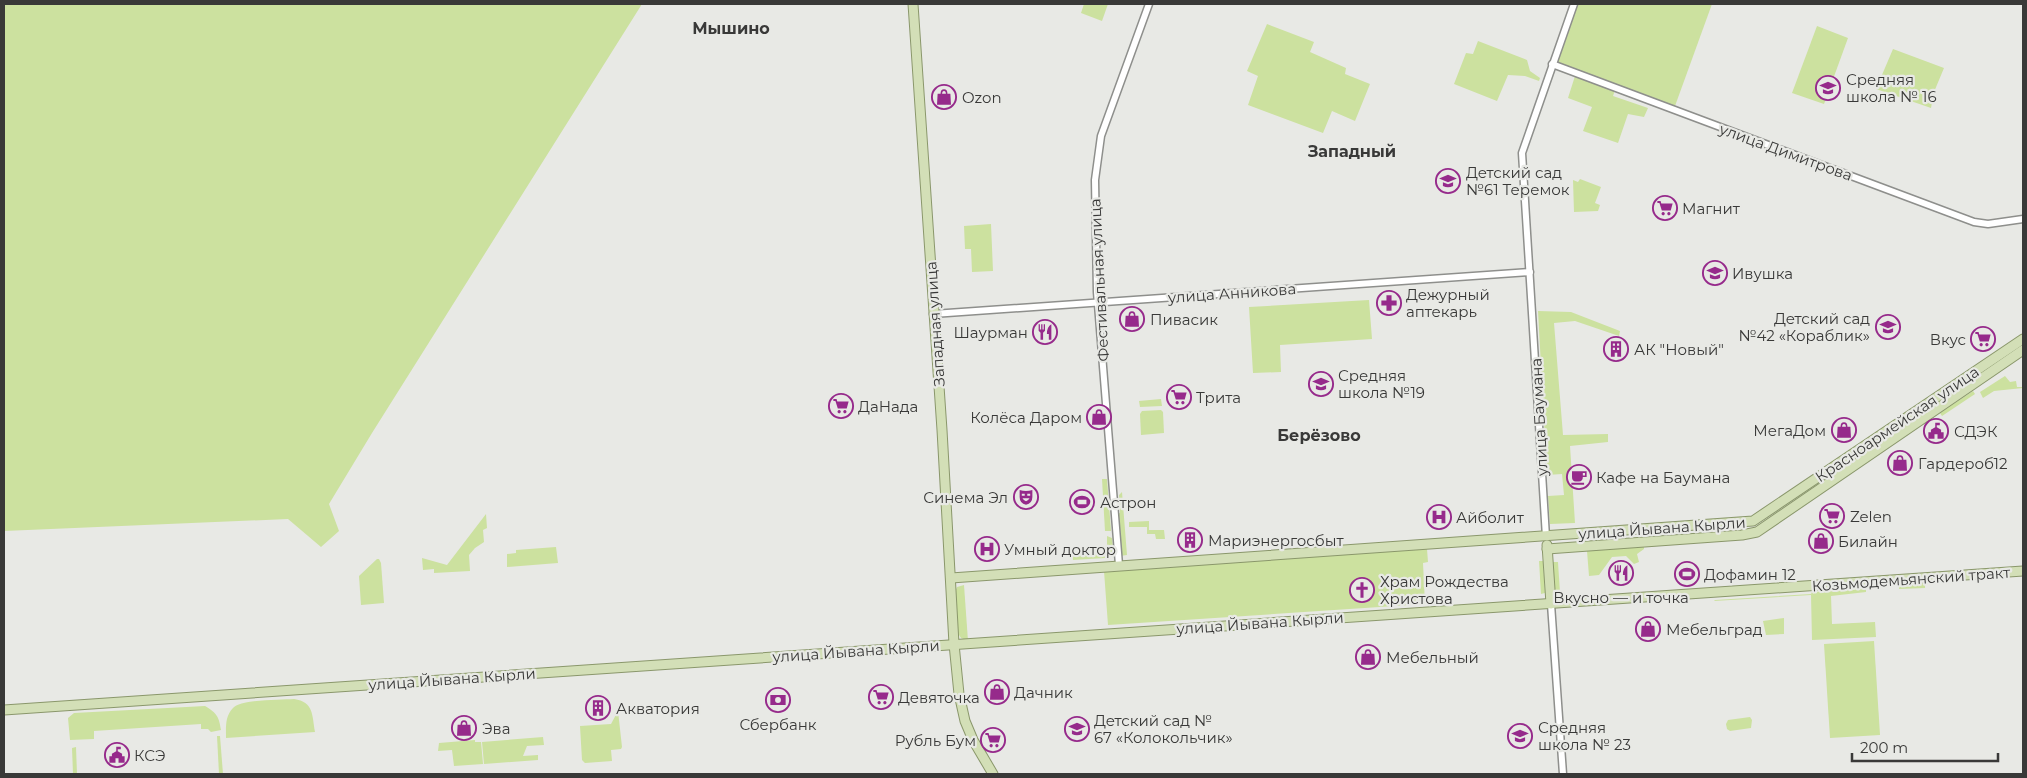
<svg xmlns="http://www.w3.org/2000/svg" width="2027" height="778" viewBox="0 0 2027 778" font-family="Montserrat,sans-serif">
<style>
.green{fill:#cce19f}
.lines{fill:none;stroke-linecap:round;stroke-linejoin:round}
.minor-casing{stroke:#8e8f8c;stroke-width:9}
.major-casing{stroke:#8a976b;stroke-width:11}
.minor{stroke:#fff;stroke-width:6}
.major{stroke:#d3dfb7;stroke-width:9}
.labels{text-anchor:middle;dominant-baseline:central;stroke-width:4.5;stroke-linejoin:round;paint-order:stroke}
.poi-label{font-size:15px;fill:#393938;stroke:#e8e9e5;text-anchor:start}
.street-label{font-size:15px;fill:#393938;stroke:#e8e9e5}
.neighbourhood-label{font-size:16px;font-weight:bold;fill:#393938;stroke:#e8e9e5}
</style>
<rect width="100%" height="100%" fill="#e8e9e5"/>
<g class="green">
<path d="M4,4H642L372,433L329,504L339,531L321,547L288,519L4,531Z"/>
<path d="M1084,4H1108L1102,21L1081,13Z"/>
<path d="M1577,4H1712L1675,106L1555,62Z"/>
<path d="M1267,24L1314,42L1310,52L1346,68L1345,74L1370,84L1355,121L1332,111L1323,133L1248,105L1258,76L1247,71Z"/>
<path d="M1817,26L1848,38L1824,104L1792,93Z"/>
<path d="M1478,41L1527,60L1530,71L1540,78L1539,81L1525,76L1508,75L1497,101L1454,84L1466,53L1473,54Z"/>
<path d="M1893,49L1944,68L1934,92L1931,108L1876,89Z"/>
<path d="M1575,76L1615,90L1613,96L1648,108L1644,117L1628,114L1618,143L1583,131L1592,107L1568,98Z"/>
<path d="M1580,179L1601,187L1595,203L1600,205L1598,211L1574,212L1573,180L1578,182Z"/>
<path d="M991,224L993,271L972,272L971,249H965L964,226Z"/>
<path d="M1369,300L1372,339L1280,345L1281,372L1253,373L1249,307Z"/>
<path d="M1538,311L1571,312L1620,331L1619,336L1575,321L1554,323L1563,435L1608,434V442L1570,446L1575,523L1550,524L1548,496L1564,495L1562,474L1547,475Z"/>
<path d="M2005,376L2010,382L2016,381L2017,387H2023V388L1994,391L1983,398L1980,392Z"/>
<path d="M1973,391L1975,394L1942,416L1940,413Z"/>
<path d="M1161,399L1162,406L1140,407L1139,401Z"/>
<path d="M1161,410L1163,412L1164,433L1141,435L1140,414L1142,411Z"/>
<path d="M1102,479H1107L1111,531H1105Z"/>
<path d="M1122,492L1127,555L1120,556L1117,514L1120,513L1119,495Z"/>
<path d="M486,514L487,528L483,530L484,542L475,548L469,555L470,571L434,573V569L423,570L422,558L447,565Z"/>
<path d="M1149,521V530H1164L1165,539H1156L1155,534H1147V527H1129V522Z"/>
<path d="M1107,536L1112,538L1114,557H1107Z"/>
<path d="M1644,546V549L1637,554L1639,562L1634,564L1626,556L1612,557L1599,575L1589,576L1587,551L1590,548Z"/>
<path d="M556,547L558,563L507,567V554L516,553V550Z"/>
<path d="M1427,549L1428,562L1423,563L1425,604L1108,625L1104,571Z"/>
<path d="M1104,553L1105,558L1073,560L1072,555Z"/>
<path d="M377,559H379L381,563L384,603L361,605L359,576Z"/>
<path d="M1539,561H1543L1545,593L1541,594Z"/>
<path d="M1553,562H1558L1560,593L1555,594Z"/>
<path d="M1925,582V588L1899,589V583Z"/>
<path d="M964,585L968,641L961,638L957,632L955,592L957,587Z"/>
<path d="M1866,588V592L1831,596L1832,624L1875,622L1876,637L1812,640L1811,595L1714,601L1715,600L1811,594L1812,592Z"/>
<path d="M1784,618V634L1766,635L1763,621Z"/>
<path d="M1874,641L1880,735L1830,738L1824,644Z"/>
<path d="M294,699C314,702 312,715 315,732L226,738C226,727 225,716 233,708C240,699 281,700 294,699Z"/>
<path d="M205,706C217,713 219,717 221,730L211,732L208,729H201V724L94,731V739L70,740L68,718L74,713Z"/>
<path d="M618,711L622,747L621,749L611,750L612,761L585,763L582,760L580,726L611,724Z"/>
<path d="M1750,717L1752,720L1751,728L1730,731L1727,729L1726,724L1728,720Z"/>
<path d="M217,736H220L223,774H219Z"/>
<path d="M543,737L544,745L527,746L523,756L538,755V760L484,764L482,742Z"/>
<path d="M475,740V742H481L483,764L454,766L452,750L438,751L439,743Z"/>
<path d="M76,747L77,774H73L72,748Z"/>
</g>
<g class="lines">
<defs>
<g id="minor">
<path d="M1552,64L1974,222L1988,224L2023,219"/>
<path d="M933,314L1530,272"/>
<path d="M1546,537L1522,153L1574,4"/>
<path d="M1119,565L1097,292L1095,180L1101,136L1149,4"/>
<path d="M1551,604L1563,774"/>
</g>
<g id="major">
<path d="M913,4L942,430L954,644L959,694L965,721L973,740L993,774"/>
<path d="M1547,545L1551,604"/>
<path d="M1547,549L1742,535L1757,532L2023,350"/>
<path d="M951,578L1753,521L2023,339"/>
<path d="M4,710L2023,571"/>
</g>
</defs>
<use href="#minor" class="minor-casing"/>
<use href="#major" class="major-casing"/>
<use href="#minor" class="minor"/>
<use href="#major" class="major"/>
</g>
<defs>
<symbol id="school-ring" viewBox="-11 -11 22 22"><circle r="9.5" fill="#e8e9e5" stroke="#962a8b" stroke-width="1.5"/><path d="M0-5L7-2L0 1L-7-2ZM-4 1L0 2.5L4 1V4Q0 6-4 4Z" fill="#962a8b"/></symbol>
<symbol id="shop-ring" viewBox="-11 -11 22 22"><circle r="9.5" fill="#e8e9e5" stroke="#962a8b" stroke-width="1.5"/><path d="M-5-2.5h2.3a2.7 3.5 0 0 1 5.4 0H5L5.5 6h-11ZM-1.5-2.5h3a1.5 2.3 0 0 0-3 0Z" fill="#962a8b"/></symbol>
<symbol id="supermarket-ring" viewBox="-11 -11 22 22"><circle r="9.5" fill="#e8e9e5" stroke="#962a8b" stroke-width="1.5"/><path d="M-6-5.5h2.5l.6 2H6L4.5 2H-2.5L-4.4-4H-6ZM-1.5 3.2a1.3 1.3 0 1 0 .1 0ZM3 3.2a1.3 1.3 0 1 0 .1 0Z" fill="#962a8b"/></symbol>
<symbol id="pharmacy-ring" viewBox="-11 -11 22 22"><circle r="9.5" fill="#e8e9e5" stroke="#962a8b" stroke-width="1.5"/><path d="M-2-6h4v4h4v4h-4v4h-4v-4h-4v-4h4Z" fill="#962a8b"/></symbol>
<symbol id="restaurant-ring" viewBox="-11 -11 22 22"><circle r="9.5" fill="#e8e9e5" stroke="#962a8b" stroke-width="1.5"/><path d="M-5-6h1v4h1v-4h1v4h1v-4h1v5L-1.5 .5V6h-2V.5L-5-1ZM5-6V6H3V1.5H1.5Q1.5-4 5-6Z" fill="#962a8b"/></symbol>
<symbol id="building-ring" viewBox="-11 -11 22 22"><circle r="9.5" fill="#e8e9e5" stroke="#962a8b" stroke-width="1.5"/><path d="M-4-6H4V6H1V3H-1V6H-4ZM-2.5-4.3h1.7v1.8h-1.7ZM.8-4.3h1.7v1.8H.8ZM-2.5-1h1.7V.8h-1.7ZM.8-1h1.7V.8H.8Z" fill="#962a8b"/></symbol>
<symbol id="civic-ring" viewBox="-11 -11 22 22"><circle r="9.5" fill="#e8e9e5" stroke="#962a8b" stroke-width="1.5"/><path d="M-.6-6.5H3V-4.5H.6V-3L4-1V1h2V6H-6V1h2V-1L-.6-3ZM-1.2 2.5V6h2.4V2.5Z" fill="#962a8b"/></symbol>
<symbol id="cafe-ring" viewBox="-11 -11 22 22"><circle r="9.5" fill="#e8e9e5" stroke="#962a8b" stroke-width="1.5"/><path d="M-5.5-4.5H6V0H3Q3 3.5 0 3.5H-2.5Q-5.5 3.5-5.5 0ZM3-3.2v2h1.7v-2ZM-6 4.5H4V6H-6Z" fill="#962a8b"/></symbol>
<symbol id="theatre-ring" viewBox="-11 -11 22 22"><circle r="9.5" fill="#e8e9e5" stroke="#962a8b" stroke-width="1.5"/><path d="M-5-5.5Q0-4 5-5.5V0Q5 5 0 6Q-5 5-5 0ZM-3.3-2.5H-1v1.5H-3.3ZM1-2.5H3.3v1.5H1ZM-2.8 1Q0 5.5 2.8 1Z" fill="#962a8b"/></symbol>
<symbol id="stadium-ring" viewBox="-11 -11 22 22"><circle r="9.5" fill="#e8e9e5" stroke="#962a8b" stroke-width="1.5"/><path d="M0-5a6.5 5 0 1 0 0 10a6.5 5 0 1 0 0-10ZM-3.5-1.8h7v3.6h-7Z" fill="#962a8b"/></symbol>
<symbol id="hospital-ring" viewBox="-11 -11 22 22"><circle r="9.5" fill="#e8e9e5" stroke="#962a8b" stroke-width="1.5"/><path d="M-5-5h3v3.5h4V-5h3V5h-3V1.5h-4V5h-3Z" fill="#962a8b"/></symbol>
<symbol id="church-ring" viewBox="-11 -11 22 22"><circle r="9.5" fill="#e8e9e5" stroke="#962a8b" stroke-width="1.5"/><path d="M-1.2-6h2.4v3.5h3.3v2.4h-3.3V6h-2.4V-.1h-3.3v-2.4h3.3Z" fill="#962a8b"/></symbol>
<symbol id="bank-ring" viewBox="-11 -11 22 22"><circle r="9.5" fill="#e8e9e5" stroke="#962a8b" stroke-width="1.5"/><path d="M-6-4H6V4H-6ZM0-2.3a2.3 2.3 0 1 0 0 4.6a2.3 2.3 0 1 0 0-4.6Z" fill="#962a8b"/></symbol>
</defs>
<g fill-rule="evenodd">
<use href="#school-ring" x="1814" y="74" width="28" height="28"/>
<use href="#shop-ring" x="930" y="83" width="28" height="28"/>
<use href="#school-ring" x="1434" y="167" width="28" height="28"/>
<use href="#supermarket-ring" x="1651" y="194" width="28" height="28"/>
<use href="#school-ring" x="1701" y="259" width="28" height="28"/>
<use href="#pharmacy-ring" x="1375" y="289" width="28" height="28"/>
<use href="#shop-ring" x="1118" y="305" width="28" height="28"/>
<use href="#school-ring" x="1874" y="313" width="28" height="28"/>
<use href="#restaurant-ring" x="1031" y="318" width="28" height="28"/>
<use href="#supermarket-ring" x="1969" y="325" width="28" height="28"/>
<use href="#building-ring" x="1602" y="335" width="28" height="28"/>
<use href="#school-ring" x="1307" y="370" width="28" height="28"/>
<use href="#supermarket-ring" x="1165" y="383" width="28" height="28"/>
<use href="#supermarket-ring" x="827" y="392" width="28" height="28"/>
<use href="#shop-ring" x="1085" y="403" width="28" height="28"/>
<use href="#shop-ring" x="1830" y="416" width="28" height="28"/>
<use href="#civic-ring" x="1922" y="417" width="28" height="28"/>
<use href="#shop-ring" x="1886" y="449" width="28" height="28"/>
<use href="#cafe-ring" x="1565" y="463" width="28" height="28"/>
<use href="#theatre-ring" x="1012" y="483" width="28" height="28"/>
<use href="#stadium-ring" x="1068" y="488" width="28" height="28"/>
<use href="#supermarket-ring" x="1818" y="502" width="28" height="28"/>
<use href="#hospital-ring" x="1425" y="503" width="28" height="28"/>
<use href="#building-ring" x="1176" y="526" width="28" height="28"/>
<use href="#shop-ring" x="1807" y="527" width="28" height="28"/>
<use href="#hospital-ring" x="973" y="535" width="28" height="28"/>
<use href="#restaurant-ring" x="1607" y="559" width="28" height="28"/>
<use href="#stadium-ring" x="1673" y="560" width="28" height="28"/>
<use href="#church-ring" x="1348" y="576" width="28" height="28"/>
<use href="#shop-ring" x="1634" y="615" width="28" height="28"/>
<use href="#shop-ring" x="1354" y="643" width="28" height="28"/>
<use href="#shop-ring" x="983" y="678" width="28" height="28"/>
<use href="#supermarket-ring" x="867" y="683" width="28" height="28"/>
<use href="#bank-ring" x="764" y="686" width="28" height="28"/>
<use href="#building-ring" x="584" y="694" width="28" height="28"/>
<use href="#shop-ring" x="450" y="714" width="28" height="28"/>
<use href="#school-ring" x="1063" y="715" width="28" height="28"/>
<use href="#school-ring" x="1506" y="722" width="28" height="28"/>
<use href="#supermarket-ring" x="979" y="726" width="28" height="28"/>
<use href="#civic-ring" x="103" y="741" width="28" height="28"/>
</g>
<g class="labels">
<g class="poi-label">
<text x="1846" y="79">Средняя<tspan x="1846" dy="17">школа № 16</tspan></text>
<text x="962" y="97">Ozon</text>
<text x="1466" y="172">Детский сад<tspan x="1466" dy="17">№61 Теремок</tspan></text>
<text x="1682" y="208">Магнит</text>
<text x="1732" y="273">Ивушка</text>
<text x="1406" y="294">Дежурный<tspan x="1406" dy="17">аптекарь</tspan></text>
<text x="1870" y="318" text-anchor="end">Детский сад<tspan x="1870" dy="17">№42 «Кораблик»</tspan></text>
<text x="1150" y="319">Пивасик</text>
<text x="1028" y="332" text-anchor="end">Шаурман</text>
<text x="1966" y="339" text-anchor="end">Вкус</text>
<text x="1634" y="349">АК "Новый"</text>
<text x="1338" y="375">Средняя<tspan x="1338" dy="17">школа №19</tspan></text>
<text x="1196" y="397">Трита</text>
<text x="858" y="406">ДаНада</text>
<text x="1082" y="417" text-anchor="end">Колёса Даром</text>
<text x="1826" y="430" text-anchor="end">МегаДом</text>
<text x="1954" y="431">СДЭК</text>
<text x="1918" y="463">Гардероб12</text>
<text x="1596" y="477">Кафе на Баумана</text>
<text x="1008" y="497" text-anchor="end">Синема Эл</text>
<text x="1100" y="502">Астрон</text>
<text x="1850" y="516">Zelen</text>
<text x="1456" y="517">Айболит</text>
<text x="1208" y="540">Мариэнергосбыт</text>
<text x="1838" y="541">Билайн</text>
<text x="1004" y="549">Умный доктор</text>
<text x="1704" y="574">Дофамин 12</text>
<text x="1380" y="581">Храм Рождества<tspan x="1380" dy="17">Христова</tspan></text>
<text x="1621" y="597" text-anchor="middle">Вкусно — и точка</text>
<text x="1666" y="629">Мебельград</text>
<text x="1386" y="657">Мебельный</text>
<text x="1014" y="692">Дачник</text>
<text x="898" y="697">Девяточка</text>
<text x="616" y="708">Акватория</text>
<text x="1094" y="720">Детский сад №<tspan x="1094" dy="17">67 «Колокольчик»</tspan></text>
<text x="778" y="724" text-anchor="middle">Сбербанк</text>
<text x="1538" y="727">Средняя<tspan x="1538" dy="17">школа № 23</tspan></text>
<text x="482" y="728">Эва</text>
<text x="976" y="740" text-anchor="end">Рубль Бум</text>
<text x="134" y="755">КСЭ</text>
</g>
<g class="street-label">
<text transform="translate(1786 152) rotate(20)">улица Димитрова</text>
<text transform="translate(1099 280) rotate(-93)">Фестивальная улица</text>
<text transform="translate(1232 293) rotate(-4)">улица Анникова</text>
<text transform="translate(935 324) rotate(-94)">Западная улица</text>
<text transform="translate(1539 417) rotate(-93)">улица Баумана</text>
<text transform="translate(1897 424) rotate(-34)">Красноармейская улица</text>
<text transform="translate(1662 528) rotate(-4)">улица Йывана Кырли</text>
<text transform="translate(1911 579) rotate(-4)">Козьмодемьянский тракт</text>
<text transform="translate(1260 623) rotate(-4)">улица Йывана Кырли</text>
<text transform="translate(856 651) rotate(-4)">улица Йывана Кырли</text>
<text transform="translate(452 679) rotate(-4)">улица Йывана Кырли</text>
</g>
<g class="neighbourhood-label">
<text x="731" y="28">Мышино</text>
<text x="1352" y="151">Западный</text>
<text x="1319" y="435">Берёзово</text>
</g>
</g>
<rect width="2027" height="778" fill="none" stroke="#393938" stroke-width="10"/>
<path d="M1852 753v8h146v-8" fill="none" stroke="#393938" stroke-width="2.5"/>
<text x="1860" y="753" font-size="15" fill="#393938" stroke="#e8e9e5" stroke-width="4" paint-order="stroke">200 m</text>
</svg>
